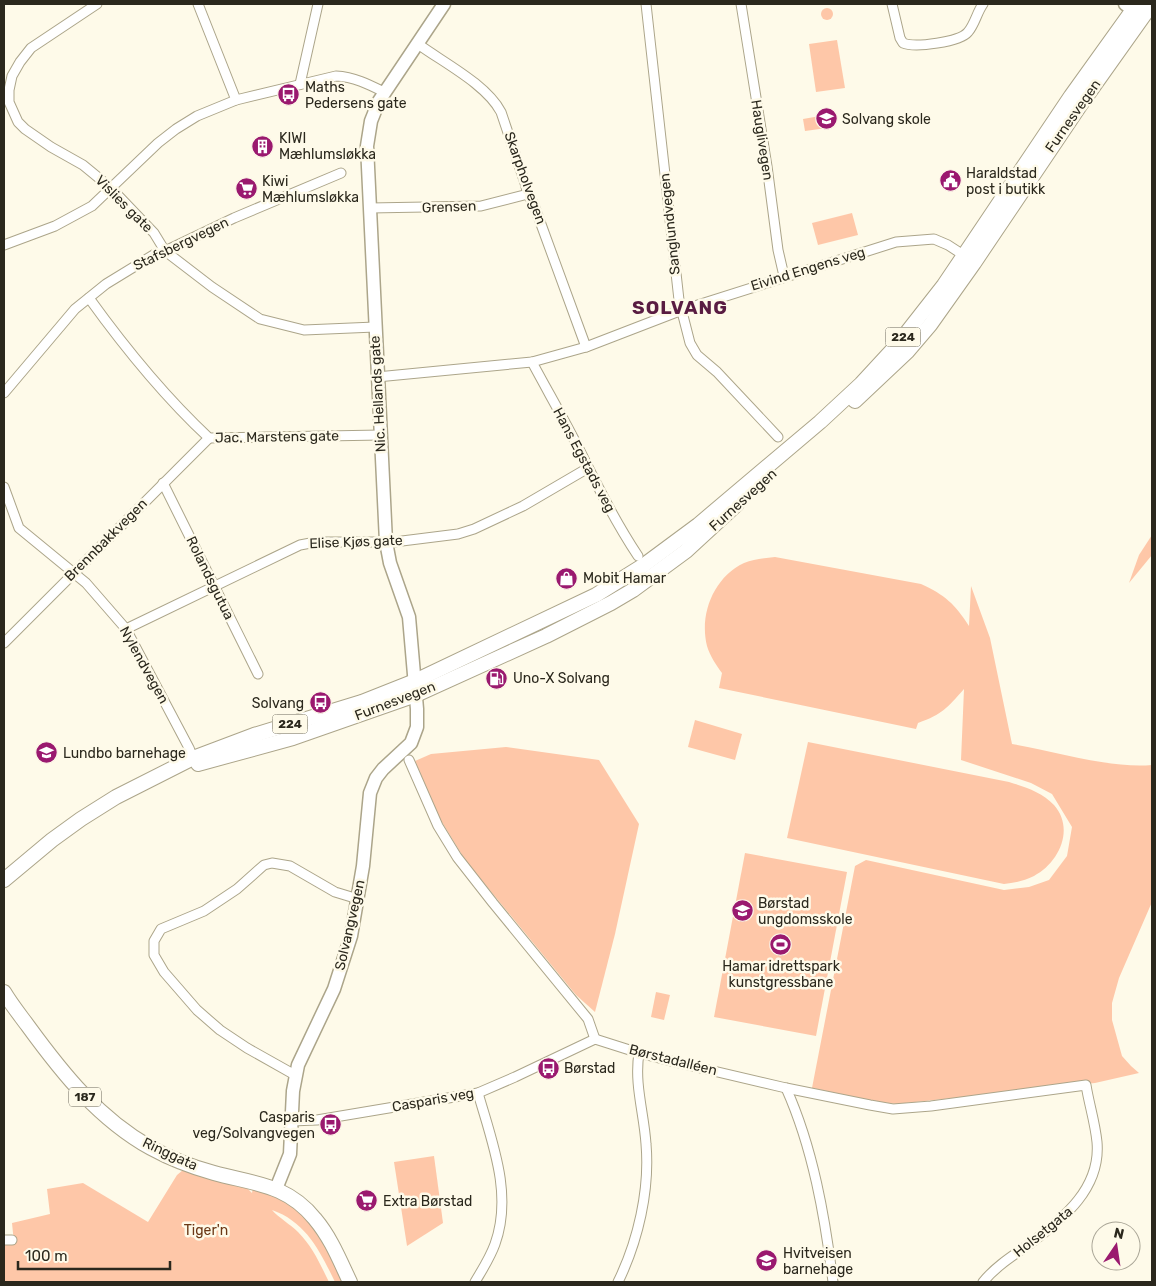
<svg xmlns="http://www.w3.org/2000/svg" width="1156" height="1286" viewBox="0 0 1156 1286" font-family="Rubik,sans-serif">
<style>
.green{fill:#fec7a8}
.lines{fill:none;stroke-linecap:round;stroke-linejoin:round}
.street-casing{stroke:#aca58a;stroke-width:11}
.secondary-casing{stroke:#aca58a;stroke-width:15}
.primary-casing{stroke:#aca58a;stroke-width:16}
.street{stroke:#fff;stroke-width:9}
.secondary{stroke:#fff;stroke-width:12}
.primary{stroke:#fff;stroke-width:14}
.labels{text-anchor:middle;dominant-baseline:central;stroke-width:5;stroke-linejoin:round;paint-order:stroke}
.shield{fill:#fefae9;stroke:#6a675a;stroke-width:1}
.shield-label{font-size:12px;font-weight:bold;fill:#2b281d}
.poi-label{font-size:14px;fill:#2b281d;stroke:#fefae9;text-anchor:start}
.street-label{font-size:14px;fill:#2b281d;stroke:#fefae9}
.park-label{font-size:14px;fill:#6b3816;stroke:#fefae9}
.district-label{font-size:19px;font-weight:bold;letter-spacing:1px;fill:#591c42;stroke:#fefae9}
</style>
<rect width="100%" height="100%" fill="#fefae9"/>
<g class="green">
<circle cx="827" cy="14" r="6"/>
<path d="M837,40L845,88L816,92L809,44Z"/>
<path d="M826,115L827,128L805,131L803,119Z"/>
<path d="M852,213L858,235L818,245L812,223Z"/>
<path d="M1152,535V555L1129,583L1139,555Z"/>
<path d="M775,557L921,584C945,595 955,604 969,626L971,586L990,638L1012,744C1055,751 1111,769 1152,765V902L1119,978L1112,1003V1020L1122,1056L1131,1066L1139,1073L1095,1083L896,1104L874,1101L812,1088L855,866L866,860L1004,890L1029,887L1049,880L1067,856L1072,827L1052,794L1031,783L961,760L964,689C947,708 943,714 918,723L916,729L719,688L722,673C716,665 710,656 707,646C699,614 714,577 744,563C754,559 765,558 775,557Z"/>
<path d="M695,720L742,734L735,760L688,747Z"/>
<path d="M808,742L1009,782C1025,787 1042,792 1054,805C1075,829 1059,863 1034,876C1024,881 1014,883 1004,884L787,838Z"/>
<path d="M506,747L599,760L639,824L615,934L595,1012L576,995L465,860L440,819L415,761L431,754Z"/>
<path d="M745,853L847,872L816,1036L714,1017Z"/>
<path d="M656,992L670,995L664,1020L651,1017Z"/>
<path d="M434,1156L443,1223L407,1246L394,1162Z"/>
<path d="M183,1170L245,1186L252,1193L253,1187L291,1204L317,1230L344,1282H335C320,1251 306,1222 272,1210C279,1218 290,1224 298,1232C313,1247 320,1264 329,1282H4V1245L14,1243L12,1223L50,1214L47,1189L83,1183L148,1222L177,1175Z"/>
</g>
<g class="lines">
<defs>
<g id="street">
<path d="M97,4L31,48L20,62L12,76L9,90V102L18,122L25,129L51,147L83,165L111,188L154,233L165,251L212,287L260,319L304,330L375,327"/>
<path d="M198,4L236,100"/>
<path d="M646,4L679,300L690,343L697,355L717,372L778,437"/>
<path d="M741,4L767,166L778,250L784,276"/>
<path d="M892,4L900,38L903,43C915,48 960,42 968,32C975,24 977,12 983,4"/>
<path d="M418,44C444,63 486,84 501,112L525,183L528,194L534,205L586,347"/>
<path d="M300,84L318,4"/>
<path d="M370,208L481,206L528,194"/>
<path d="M4,245L55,226L92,206L158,143L176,129L197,116L236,100L336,76C354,77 368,84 384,92"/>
<path d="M89,298C125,348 164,396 209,438L381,435"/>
<path d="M532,362C548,392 565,421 580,451C598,487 616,523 638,556"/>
<path d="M377,377L532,362L586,347L682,310L896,242L934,239L948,245L968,258"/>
<path d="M4,393L75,309L106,284L155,254L165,251L234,218L341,173"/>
<path d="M163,483L258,674"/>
<path d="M4,487L19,528L86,583L126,629L189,748L195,763"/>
<path d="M126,629L300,545L316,542H394L458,534L474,529L523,506L588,468"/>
<path d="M4,643L209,438"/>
<path d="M409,760L438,826L457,857L493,903L588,1019L595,1039"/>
<path d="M595,1039L639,1053L671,1061L786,1088L870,1105L893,1109L931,1106L1086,1085C1089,1104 1095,1122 1097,1142C1101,1188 1064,1218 1031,1243C1014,1255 996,1266 983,1282"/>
<path d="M295,1075L247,1048L220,1030L197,1010L164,972L154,955V941L161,929L204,911L237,889L264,865L272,863L290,866L335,892L358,899"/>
<path d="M786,1088C813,1148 825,1217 833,1282"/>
<path d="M291,1121L317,1120L478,1093L515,1077L595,1039"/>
<path d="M4,1240H12"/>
<path d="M475,1282C482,1270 490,1258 495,1244C513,1194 492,1142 478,1093"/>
<path d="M618,1282C638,1241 650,1190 646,1144C644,1113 634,1084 639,1053"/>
</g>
<g id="secondary">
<path d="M1125,4L1141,16"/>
<path d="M276,1189L290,1154L293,1091L298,1065L334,989L351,936L363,866L370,793L376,778L383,769L411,743L417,727V709L409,617L390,563L386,542L367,146L371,121L379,101L444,4"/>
</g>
<g id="primary">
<path d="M855,401L907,352L930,325L974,263L1081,104L1152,4"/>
<path d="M198,764L293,738L416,695L546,636L611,603L633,590L686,551L737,504"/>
<path d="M4,880L52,840L81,819L116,797L193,758L254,735L362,702L415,681L596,595L644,565L698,525L820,422L861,384L897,345L944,285L1071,96L1137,4"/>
<path d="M4,992C11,1004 20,1015 28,1026C63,1074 99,1119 151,1148C171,1159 192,1167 214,1173C254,1184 287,1184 315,1219C331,1238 340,1261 350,1282"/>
</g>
</defs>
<use href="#street" class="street-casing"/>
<use href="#secondary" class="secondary-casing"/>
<use href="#primary" class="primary-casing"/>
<use href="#street" class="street"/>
<use href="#secondary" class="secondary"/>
<use href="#primary" class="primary"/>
</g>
<defs>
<symbol id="bus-disc" viewBox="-11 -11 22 22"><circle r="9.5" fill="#9a196f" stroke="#fefae9"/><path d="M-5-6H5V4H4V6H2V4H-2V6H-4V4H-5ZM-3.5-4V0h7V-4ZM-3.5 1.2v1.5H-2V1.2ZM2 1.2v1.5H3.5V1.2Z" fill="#fff"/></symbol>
<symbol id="school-disc" viewBox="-11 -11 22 22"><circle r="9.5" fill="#9a196f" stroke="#fefae9"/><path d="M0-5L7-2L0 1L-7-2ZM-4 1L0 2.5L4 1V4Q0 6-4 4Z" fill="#fff"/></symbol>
<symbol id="building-disc" viewBox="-11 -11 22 22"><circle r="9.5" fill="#9a196f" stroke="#fefae9"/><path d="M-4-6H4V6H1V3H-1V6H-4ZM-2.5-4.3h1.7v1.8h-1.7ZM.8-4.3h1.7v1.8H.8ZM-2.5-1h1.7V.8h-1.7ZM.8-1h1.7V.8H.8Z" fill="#fff"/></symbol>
<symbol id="civic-disc" viewBox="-11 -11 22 22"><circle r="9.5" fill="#9a196f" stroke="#fefae9"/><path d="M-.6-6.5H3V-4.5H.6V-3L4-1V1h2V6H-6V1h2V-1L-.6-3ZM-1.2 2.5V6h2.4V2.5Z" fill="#fff"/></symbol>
<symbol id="supermarket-disc" viewBox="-11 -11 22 22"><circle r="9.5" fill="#9a196f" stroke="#fefae9"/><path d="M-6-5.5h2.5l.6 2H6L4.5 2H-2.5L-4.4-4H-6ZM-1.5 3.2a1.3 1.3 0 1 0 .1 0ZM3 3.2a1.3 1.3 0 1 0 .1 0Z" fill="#fff"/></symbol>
<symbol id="shop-disc" viewBox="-11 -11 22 22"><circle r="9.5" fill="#9a196f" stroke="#fefae9"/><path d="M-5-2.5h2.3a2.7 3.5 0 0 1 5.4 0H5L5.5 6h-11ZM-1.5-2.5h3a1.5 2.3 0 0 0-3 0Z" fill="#fff"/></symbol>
<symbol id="fuel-disc" viewBox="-11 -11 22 22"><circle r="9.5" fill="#9a196f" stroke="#fefae9"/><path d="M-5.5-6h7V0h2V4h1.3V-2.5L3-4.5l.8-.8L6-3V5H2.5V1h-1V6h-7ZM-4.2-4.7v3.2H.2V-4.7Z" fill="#fff"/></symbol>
<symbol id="stadium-disc" viewBox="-11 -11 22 22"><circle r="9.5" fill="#9a196f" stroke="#fefae9"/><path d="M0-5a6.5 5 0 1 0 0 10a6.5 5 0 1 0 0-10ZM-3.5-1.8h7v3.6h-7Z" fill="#fff"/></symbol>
</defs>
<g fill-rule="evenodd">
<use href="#bus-disc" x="276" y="82" width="25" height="25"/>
<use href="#school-disc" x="814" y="106" width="25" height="25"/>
<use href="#building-disc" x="250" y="134" width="25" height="25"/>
<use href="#civic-disc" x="938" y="168" width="25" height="25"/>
<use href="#supermarket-disc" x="234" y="176" width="25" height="25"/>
<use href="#shop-disc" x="554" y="566" width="25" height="25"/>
<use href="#fuel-disc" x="484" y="666" width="25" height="25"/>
<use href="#bus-disc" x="308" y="690" width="25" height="25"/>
<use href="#school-disc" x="34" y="740" width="25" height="25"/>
<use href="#school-disc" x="730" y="898" width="25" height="25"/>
<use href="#stadium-disc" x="768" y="932" width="25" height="25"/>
<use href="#bus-disc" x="536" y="1056" width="25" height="25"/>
<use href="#bus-disc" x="318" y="1112" width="25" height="25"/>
<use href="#supermarket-disc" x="354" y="1188" width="25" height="25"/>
<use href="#school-disc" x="754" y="1248" width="25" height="25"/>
</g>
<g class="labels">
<g class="shield">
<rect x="885.5" y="327.5" width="35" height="19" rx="4"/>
<rect x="272.5" y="714.5" width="35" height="19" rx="4"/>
<rect x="69" y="1087.5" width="32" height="19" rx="4"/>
</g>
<g class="shield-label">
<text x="903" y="337">224</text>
<text x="290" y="724">224</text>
<text x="85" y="1097">187</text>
</g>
<g class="poi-label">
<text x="305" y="87">Maths<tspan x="305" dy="16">Pedersens gate</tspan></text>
<text x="842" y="119">Solvang skole</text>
<text x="279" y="138">KIWI<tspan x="279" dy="16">Mæhlumsløkka</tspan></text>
<text x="966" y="173">Haraldstad<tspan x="966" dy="16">post i butikk</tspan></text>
<text x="262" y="181">Kiwi<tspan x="262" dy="16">Mæhlumsløkka</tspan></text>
<text x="583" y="578">Mobit Hamar</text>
<text x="513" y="678">Uno-X Solvang</text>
<text x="304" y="703" text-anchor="end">Solvang</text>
<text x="63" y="753">Lundbo barnehage</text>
<text x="758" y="903">Børstad<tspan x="758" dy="16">ungdomsskole</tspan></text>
<text x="781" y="966" text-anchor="middle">Hamar idrettspark<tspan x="781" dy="16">kunstgressbane</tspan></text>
<text x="564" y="1068">Børstad</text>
<text x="315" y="1117" text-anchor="end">Casparis<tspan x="315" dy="16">veg/Solvangvegen</tspan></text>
<text x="383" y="1201">Extra Børstad</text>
<text x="783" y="1253">Hvitveisen<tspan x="783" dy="16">barnehage</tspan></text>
</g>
<g class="street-label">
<text transform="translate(1073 116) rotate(-55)">Furnesvegen</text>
<text transform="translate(762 140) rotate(81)">Hauglivegen</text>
<text transform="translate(525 178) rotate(70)">Skarpholvegen</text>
<text transform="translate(124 204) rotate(45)">Vislies gate</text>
<text transform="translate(449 207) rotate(-2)">Grensen</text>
<text transform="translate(670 224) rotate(-96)">Sanglundvegen</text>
<text transform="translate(181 244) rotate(-26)">Stafsbergvegen</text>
<text transform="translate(808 269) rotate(-17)">Eivind Engens veg</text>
<text transform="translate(378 394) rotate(-93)">Nic. Hellands gate</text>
<text transform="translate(277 437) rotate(-1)">Jac. Marstens gate</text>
<text transform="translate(584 460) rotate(62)">Hans Egstads veg</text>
<text transform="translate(743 500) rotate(-42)">Furnesvegen</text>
<text transform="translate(106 540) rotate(-45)">Brennbakkvegen</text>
<text transform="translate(356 542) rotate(-2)">Elise Kjøs gate</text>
<text transform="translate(210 578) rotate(64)">Rolandsgutua</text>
<text transform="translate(144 665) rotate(61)">Nylendvegen</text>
<text transform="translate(395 701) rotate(-21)">Furnesvegen</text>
<text transform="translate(350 925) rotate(-77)">Solvangvegen</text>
<text transform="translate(673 1060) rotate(14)">Børstadalléen</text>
<text transform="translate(433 1100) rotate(-10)">Casparis veg</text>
<text transform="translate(170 1154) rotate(25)">Ringgata</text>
<text transform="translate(1043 1232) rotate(-39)">Holsetgata</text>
</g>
<g class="park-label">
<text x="206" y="1230">Tiger'n</text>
</g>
<g class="district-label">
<text x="680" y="307">SOLVANG</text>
</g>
</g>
<rect width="1156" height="1286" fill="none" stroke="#2b281d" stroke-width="10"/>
<g transform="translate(1116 1246) rotate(13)"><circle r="24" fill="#fefae9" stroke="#aaa697"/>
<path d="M0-4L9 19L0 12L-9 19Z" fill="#9a196f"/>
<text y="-8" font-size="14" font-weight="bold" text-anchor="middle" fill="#2b281d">N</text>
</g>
<path d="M18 1261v8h152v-8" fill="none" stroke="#2b281d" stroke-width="2.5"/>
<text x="25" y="1261" font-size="15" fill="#2b281d" stroke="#fefae9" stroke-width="4" paint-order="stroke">100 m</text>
</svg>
